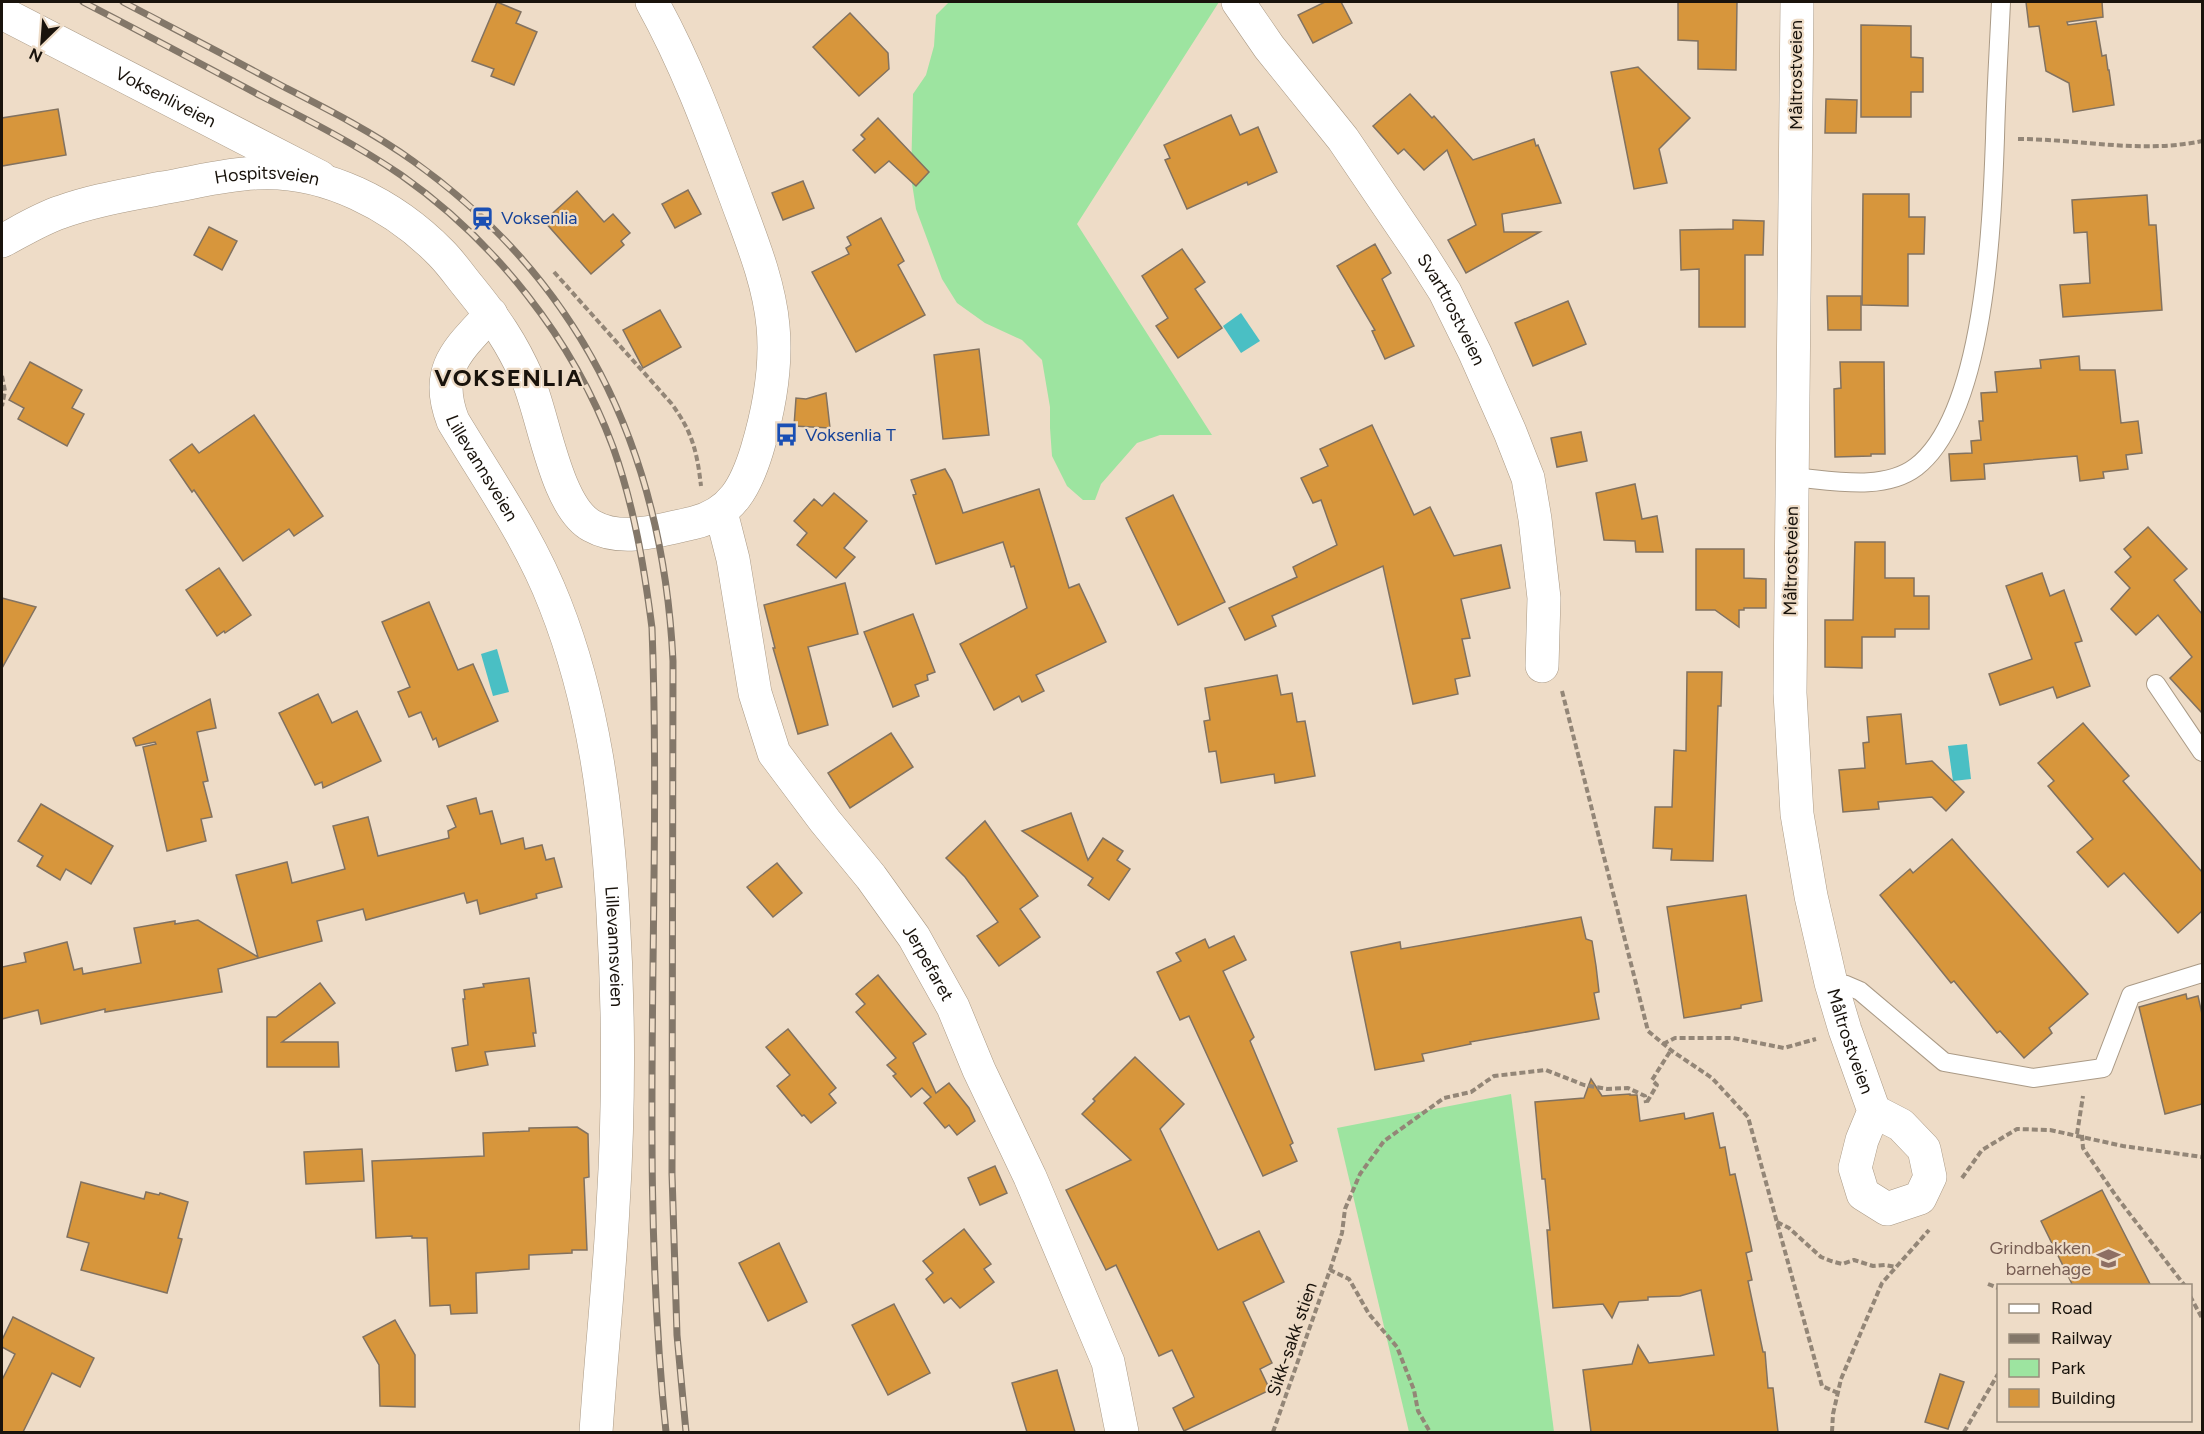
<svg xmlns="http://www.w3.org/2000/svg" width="2204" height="1434" viewBox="0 0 2204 1434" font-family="Figtree,sans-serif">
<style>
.green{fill:#9de4a0}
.water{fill:#4abfc4}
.building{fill:#d7963c;stroke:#827260;stroke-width:1.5}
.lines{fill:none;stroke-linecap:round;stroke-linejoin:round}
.lane-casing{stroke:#aa9a86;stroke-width:20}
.street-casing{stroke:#aa9a86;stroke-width:34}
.secondary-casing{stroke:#aa9a86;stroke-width:34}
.path{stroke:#938677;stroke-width:4;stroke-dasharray:6 3;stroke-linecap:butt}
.lane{stroke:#fff;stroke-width:18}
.street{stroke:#fff;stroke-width:33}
.secondary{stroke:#fff;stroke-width:33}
.rail-casing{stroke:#837769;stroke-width:7}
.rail{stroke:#eedcc7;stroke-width:4.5;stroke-dasharray:14;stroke-linecap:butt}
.labels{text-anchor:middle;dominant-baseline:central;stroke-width:4.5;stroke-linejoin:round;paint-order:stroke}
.street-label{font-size:18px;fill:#19130c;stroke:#eedcc7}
.transit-label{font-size:18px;fill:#164399;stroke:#eedcc7;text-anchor:start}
.education-label{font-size:18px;fill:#785e54;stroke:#eedcc7;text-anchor:end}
.district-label{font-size:24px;font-weight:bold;letter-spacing:1.5px;fill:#19130c;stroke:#eedcc7}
</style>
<rect width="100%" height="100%" fill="#eedcc7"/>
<g class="green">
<path d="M949,2H1219L1077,224L1212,435H1160L1137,443L1101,484L1095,500H1083L1067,486L1052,456L1050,428V407L1042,360L1022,340L985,323L957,303L942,279L916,209L911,177L913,94L926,75L934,46L936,15Z"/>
<path d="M1511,1094L1554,1432H1409L1337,1128Z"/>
</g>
<g class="water">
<path d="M1241,313L1260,341L1241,353L1223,326Z"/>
<path d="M497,649L509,692L493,696L481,654Z"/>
<path d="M1967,744L1971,779L1953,781L1948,746Z"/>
</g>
<g class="building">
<path d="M497,2L521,12L516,23L537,32L514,85L491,76L494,69L472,61Z"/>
<path d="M1325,2H1341L1352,23L1313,43L1298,15Z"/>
<path d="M1678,2H1737L1736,70L1698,69V41L1678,40Z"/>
<path d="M2026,2H2102L2103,17L2067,22L2068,25L2096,21L2102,56L2106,55L2108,70H2109L2114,105L2073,112L2069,83L2046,71L2039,26L2029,27Z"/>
<path d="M850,13L888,53L889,69L859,96L813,47Z"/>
<path d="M1861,25L1911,26V57L1923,58V92H1911V117H1861Z"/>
<path d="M1638,67L1690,118L1659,149L1667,183L1634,189L1611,72Z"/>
<path d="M1410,94L1432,118L1434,116L1473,160L1534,139L1536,146L1538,145L1561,203L1502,214L1504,232H1540L1466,273L1448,240L1476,225L1447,150L1424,170L1404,149L1398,154L1373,126Z"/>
<path d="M1826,99L1857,100L1856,133H1825Z"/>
<path d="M58,109L66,155L2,166V118Z"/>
<path d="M1231,115L1240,135L1258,127L1277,172L1248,185L1247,182L1187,209L1165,160L1170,158L1164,145Z"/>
<path d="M878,118L929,172L916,186L889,161L875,173L853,150L865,139L861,135Z"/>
<path d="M803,181L814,208L783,220L772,193Z"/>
<path d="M688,190L701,214L675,228L662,204Z"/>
<path d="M577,191L604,222L613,214L630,233L621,241L624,245L591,274L544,221Z"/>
<path d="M1863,194H1909V217H1925L1924,254H1908V306L1862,305Z"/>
<path d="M2147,195L2149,225H2156L2162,310L2063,317L2060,285L2090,283L2087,232L2074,233L2072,200Z"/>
<path d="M881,218L904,261L898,265L925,315L856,352L812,272L849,254L846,248L851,245L847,237Z"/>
<path d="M1733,220L1764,221L1763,255H1745V327H1699V269L1681,270L1680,230L1733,229Z"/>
<path d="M209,227L237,241L222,270L194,255Z"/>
<path d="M1375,244L1391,273L1382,279L1414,346L1385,359L1372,331L1375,330L1337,266Z"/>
<path d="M1182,249L1205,282L1195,289L1222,328L1178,358L1156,326L1168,318L1142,276Z"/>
<path d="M1827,296H1861V330H1828Z"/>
<path d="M1568,301L1586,344L1533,366L1515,323Z"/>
<path d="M660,310L681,347L643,368L623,330Z"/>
<path d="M979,349L989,435L943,439L934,355Z"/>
<path d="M2079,356L2080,370H2115L2121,423L2138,421L2142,453L2126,455L2128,469L2103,472L2104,478L2080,481L2077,456L1984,464L1985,479L1951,481L1949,454L1972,453L1971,441L1981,440L1979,421H1983L1981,393L1997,392L1995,372L2041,368L2040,360Z"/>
<path d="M30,362L82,390L72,408L84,414L67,446L18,419L24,408L9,400Z"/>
<path d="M1840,362H1884L1885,454H1871V456L1835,457L1834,389L1841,388Z"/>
<path d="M826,393L830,428L794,426L796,398L806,399Z"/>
<path d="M254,415L323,516L294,536L289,529L243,561L194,490L192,492L170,460L192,444L199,453Z"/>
<path d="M1372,425L1414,515L1430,507L1454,556L1501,545L1510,588L1461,599L1470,638L1462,639L1470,676L1455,679L1458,694L1413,704L1383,566L1272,616L1276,626L1245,640L1229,608L1297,577L1293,567L1337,545L1321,500L1313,503L1301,478L1328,466L1320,449Z"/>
<path d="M1581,432L1587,461L1557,467L1551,438Z"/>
<path d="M945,469L952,481L963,513L1039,489L1069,588L1079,584L1106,642L1036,675L1044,691L1022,702L1019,696L994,710L960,644L1027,608L1014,566L1011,567L1003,542L936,564L913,495L916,494L911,480Z"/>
<path d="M1635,484L1642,519L1657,516L1663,552H1636L1635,541L1604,540L1596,493Z"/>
<path d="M834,493L867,521L844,548L855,557L836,578L797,545L807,533L794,521L814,499L822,506Z"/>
<path d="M1173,495L1225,602L1178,625L1126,518Z"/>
<path d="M2148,527L2187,569L2174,580L2202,614V713L2170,678L2192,657L2158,615L2136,635L2111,609L2130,588L2115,572L2131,557L2124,549Z"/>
<path d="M1855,542H1885V578H1914V596H1929V629H1895V637H1862V668L1825,667V620H1853Z"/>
<path d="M1696,549H1744V578L1766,579V608H1744V610H1739V627L1715,610H1696Z"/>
<path d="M219,568L251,615L225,633L224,631L217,636L186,590Z"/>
<path d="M2042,573L2050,596L2064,590L2082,641L2075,643L2090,686L2057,698L2053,687L2000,705L1989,674L2032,659L2006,586Z"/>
<path d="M845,583L858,634L808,647L828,725L798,734L773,648H775L764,605Z"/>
<path d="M2,598L36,607L2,668Z"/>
<path d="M429,602L458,670L473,664L498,721L439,747L436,738L433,740L421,712L409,717L398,692L410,687L382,622Z"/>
<path d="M913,614L935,672L927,675L928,680L915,685L919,696L893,707L864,632Z"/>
<path d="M1687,672H1722L1721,706H1718L1713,861L1671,860L1672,849L1653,848L1655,807H1672L1674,750L1686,751Z"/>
<path d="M1277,675L1281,695L1292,693L1297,722L1305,721L1315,776L1275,783L1274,774L1221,783L1216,751L1209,752L1204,721L1210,720L1205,688Z"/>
<path d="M318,694L332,723L357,711L381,761L323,788L322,782L315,785L279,713Z"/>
<path d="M210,699L216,728L197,732L208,781L203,782L212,817L201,819L206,841L167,851L143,747L156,744L155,742L136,746L133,738Z"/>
<path d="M1901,714L1906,764L1932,761L1964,792L1946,811L1932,797L1878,802L1879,809L1843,812L1839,770L1865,768L1863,743L1869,742L1867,717Z"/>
<path d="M2083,723L2129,776L2123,781L2202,872V911L2178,933L2124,873L2108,887L2077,852L2093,839L2048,786L2054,781L2038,763Z"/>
<path d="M891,733L913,767L850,808L828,773Z"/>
<path d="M476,798L480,814L492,811L501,844L523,838L525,849L542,845L546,860L554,858L562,887L536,894L537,898L480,914L477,900L467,903L464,893L366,920L363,909L317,921L322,941L218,969L222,992L105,1012V1009L41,1024L38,1010L2,1019V967L26,962L24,953L67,942L74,970L82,968L83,974L141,963L134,928L175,921V924L198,920L258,957L236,875L287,862L292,883L345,869L333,826L368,817L378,856L449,838L448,831L456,827L447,806Z"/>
<path d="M41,804L113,846L91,884L66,869L60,880L37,866L43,856L18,841Z"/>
<path d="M1071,813L1088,860L1103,838L1123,851L1117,860L1130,869L1109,900L1088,885L1093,878L1022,831Z"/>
<path d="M985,821L1038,896L1020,909L1040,937L999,966L977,936L998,922L965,877L946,858Z"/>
<path d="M1952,839L2088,994L2049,1028L2052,1033L2024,1058L2000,1031L1997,1033L1954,981L1951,983L1880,895L1910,869L1913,873Z"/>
<path d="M777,863L802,893L773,917L747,887Z"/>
<path d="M1746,895L1762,1001L1741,1005V1008L1684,1018L1667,907Z"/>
<path d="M1581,917L1586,939L1592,941L1596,966L1599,992L1594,993L1599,1019L1470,1042L1471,1044L1422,1054L1424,1061L1375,1070L1351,952L1400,942L1401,949Z"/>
<path d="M1234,936L1246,960L1223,971L1254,1037L1250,1041L1293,1143L1290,1145L1297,1161L1263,1176L1189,1016L1180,1020L1157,972L1181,961L1176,953L1205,939L1209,948Z"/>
<path d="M878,975L926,1034L913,1043L936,1093L949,1083L969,1108L975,1121L957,1135L949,1125L945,1128L924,1103L931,1097L922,1088L911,1097L893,1076L896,1074L887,1065L896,1058L856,1012L865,1004L856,994Z"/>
<path d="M529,978L536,1033H533L535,1046L485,1052L488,1065L456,1071L452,1048L468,1045L463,999H465L464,990L484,987L483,984Z"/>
<path d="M320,983L335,1003L282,1042H338L339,1067H267V1017H276Z"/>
<path d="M2186,994L2187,999L2198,996L2202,1014V1104L2165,1114L2139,1007Z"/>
<path d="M788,1029L836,1088L829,1094L836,1103L811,1123L804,1115L802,1116L777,1086L790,1075L766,1047Z"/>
<path d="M1135,1057L1184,1104L1160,1129L1218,1250L1259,1231L1284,1282L1243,1302L1272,1363L1260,1369L1270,1390L1184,1431L1173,1408L1194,1397L1172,1350L1159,1356L1116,1265L1106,1270L1066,1190L1131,1160L1082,1114L1095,1101L1093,1099Z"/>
<path d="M1591,1079L1602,1096L1630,1094V1095H1637L1640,1121L1684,1113L1685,1119L1713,1113L1720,1148L1725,1147L1730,1175L1735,1174L1751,1246L1752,1251L1746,1253L1752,1280L1748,1281L1763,1352H1765L1768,1388H1773L1778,1432H1591L1583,1370L1632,1364L1638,1345L1649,1363L1714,1355L1701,1290L1680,1296L1648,1297V1300L1619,1302L1612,1318L1603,1304L1553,1308L1547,1230H1550L1545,1179H1542L1535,1102L1584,1098Z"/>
<path d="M577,1127L588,1134L589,1177L584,1178L587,1250H572V1253L529,1255V1269L476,1273L477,1313L451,1314L450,1305L430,1306L427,1238H412V1236L376,1238L372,1161L484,1156L483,1133L529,1131V1128Z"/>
<path d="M362,1149L364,1181L306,1184L304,1152Z"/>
<path d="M995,1166L1007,1193L980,1205L968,1178Z"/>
<path d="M81,1182L144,1199L146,1192L159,1195L160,1193L188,1202L178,1238L182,1239L167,1293L81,1270L89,1243L67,1237Z"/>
<path d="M2102,1190L2151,1286H2073L2041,1221Z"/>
<path d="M964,1229L991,1264L984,1269L994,1282L960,1308L951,1298L944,1303L926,1279L933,1273L923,1261Z"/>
<path d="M779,1243L807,1302L768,1321L739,1263Z"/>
<path d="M894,1304L930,1373L888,1395L852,1325Z"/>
<path d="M13,1317L94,1358L80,1387L52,1373L23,1432H2V1380L15,1354L2,1347V1340Z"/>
<path d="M395,1320L415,1355V1407L380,1406L379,1365L363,1337Z"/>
<path d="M1057,1370L1075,1432H1027L1012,1383Z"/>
<path d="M1940,1374L1964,1382L1948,1429L1925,1422Z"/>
</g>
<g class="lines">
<defs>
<g id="lane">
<path d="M1792,477C1831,480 1883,492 1916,467C1986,413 1992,220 1995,138C1996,92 1999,47 2001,2"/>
<path d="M2156,684L2202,752"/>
<path d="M1831,983L1846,985L1860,991L1944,1062L2033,1078L2103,1068L2131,995L2202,973"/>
</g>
<g id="street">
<path id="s1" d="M1238,2L1269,47L1343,139L1419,251L1445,292L1475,353L1510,432L1528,478L1535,519L1544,598L1542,666"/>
<path id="s2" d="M1797,2L1790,693L1797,814L1811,896L1831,983L1845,1030L1874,1111L1901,1125L1924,1149L1930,1177L1920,1198L1887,1209L1863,1194L1855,1168L1862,1140L1874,1111"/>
<path id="s3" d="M2,13L320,177"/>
<path id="s4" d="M721,512L733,559L755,693L774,753L825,821L871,877L914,937L953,1007L979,1070L1030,1177L1108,1362L1122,1432"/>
</g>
<g id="secondary">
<path id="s5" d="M2,241C21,231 40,219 61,212C94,200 128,195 162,188C193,183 225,174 257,173C325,169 394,205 441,253C451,263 460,276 469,287C495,319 512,343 528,380C544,418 556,507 592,526C622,543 661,530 693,523C732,514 746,486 757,450C769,410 777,368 773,326C769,282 751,239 736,198C711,131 687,65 652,2"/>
<path id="s6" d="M491,314C458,350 433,369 453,421C489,481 530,539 555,604C594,703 607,807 613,913C619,1010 619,1109 613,1207C609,1282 601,1357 596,1432"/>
</g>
</defs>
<use href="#lane" class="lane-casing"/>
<use href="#street" class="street-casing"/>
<use href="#secondary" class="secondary-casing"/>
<g class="path">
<path d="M2018,139C2080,139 2141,154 2202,141"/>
<path d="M554,272L671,403C692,431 697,451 701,486"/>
<path d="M2,376L5,391L2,406"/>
<path d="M1562,691L1648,1031L1672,1051L1712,1078L1748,1117L1822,1386L1838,1393"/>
<path d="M1663,1044L1675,1038H1733L1784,1048L1816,1039"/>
<path d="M1647,1102L1657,1085L1652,1080L1671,1050"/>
<path d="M2077,1134L2083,1096"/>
<path d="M2082,1135L2083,1148L2116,1196L2185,1286"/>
<path d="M1962,1178L1982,1150L2017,1129L2050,1130L2123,1146L2202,1157"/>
<path d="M1777,1222L1789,1228L1821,1257L1831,1261L1842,1264L1854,1260L1873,1266L1885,1265L1896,1267"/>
<path d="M1330,1270L1342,1233L1345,1209L1360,1174L1384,1141L1444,1098L1471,1092L1494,1076L1546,1070L1584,1085L1607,1089L1628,1088L1645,1096L1646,1103"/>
<path d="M1988,1284L1998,1288"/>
<path d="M2190,1296L2202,1318"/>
<path d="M1273,1432L1330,1270L1349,1279L1369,1314L1397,1347L1414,1390L1418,1411L1430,1432"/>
<path d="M1832,1432L1833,1414L1841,1379L1882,1283L1929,1230"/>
<path d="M1964,1432L1998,1374"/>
</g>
<use href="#lane" class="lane"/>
<use href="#street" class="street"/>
<use href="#secondary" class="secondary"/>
<defs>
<g id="rail">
<path d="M83,2C143,33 203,65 263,97C310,121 357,145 401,175C495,241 573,339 613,447C634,506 644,566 652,628C662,896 638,1165 666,1432"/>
<path d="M123,2C177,30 232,59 286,88C329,110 374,133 413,161C584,283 663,455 673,661L672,1174L677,1335L686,1432"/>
</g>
</defs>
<use href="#rail" class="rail-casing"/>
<use href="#rail" class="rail"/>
</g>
<defs>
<symbol id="station-bare" viewBox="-9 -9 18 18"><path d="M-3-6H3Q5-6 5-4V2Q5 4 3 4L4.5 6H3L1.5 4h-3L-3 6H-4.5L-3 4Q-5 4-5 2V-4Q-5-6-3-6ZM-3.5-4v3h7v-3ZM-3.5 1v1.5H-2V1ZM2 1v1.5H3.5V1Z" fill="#1a4fb4" stroke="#eedcc7" stroke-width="2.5" paint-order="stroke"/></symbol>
<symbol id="bus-bare" viewBox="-9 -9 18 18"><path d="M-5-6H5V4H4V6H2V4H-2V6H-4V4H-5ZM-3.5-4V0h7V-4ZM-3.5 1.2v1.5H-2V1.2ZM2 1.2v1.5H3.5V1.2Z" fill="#1a4fb4" stroke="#eedcc7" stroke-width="2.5" paint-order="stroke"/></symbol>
<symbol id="school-bare" viewBox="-9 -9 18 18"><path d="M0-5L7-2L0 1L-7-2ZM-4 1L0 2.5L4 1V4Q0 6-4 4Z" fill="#8d6e63" stroke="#eedcc7" stroke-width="2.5" paint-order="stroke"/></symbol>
</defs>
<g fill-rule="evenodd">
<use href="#station-bare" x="466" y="202" width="33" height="33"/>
<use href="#bus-bare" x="770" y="418" width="33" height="33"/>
<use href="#school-bare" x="2092" y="1242" width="33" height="33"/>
</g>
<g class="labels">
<g class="street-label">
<text transform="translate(1796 75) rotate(-90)">Måltrostveien</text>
<text stroke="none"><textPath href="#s3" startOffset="184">Voksenliveien</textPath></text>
<text stroke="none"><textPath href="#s5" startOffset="276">Hospitsveien</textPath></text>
<text stroke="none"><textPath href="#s1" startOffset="375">Svarttrostveien</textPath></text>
<text stroke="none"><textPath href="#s6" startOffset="178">Lillevannsveien</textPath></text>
<text transform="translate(1791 561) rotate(-89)">Måltrostveien</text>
<text stroke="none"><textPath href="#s6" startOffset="682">Lillevannsveien</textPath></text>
<text stroke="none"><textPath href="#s4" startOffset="508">Jerpefaret</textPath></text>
<text stroke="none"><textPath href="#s2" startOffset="1046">Måltrostveien</textPath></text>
<text transform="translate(1292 1339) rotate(-71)">Sikk-sakk stien</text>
</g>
<g class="transit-label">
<text x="501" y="218">Voksenlia</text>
<text x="805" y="435">Voksenlia T</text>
</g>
<g class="education-label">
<text x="2091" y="1248">Grindbakken<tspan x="2091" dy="21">barnehage</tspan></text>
</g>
<g class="district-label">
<text x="509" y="377">VOKSENLIA</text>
</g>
</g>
<rect width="2204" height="1434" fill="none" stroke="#19130c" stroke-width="6"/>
<rect x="1997" y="1284" width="195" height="138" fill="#eedcc7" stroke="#998c7c" stroke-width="1.5"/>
<rect x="2009" y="1304" width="30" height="9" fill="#ffffff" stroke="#998c7c" stroke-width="1.5"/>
<text x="2051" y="1314" font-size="18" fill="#19130c">Road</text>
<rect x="2009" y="1334" width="30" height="9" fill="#837769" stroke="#998c7c" stroke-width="1.5"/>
<text x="2051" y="1344" font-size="18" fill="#19130c">Railway</text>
<rect x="2009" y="1359" width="30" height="18" fill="#9de4a0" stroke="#998c7c" stroke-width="1.5"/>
<text x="2051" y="1374" font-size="18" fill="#19130c">Park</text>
<rect x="2009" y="1389" width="30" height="18" fill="#d7963c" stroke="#998c7c" stroke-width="1.5"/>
<text x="2051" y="1404" font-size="18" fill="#19130c">Building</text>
<g transform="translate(42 42) rotate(205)" stroke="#eedcc7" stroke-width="4.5" paint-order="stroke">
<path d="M0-4.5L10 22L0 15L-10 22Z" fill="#19130c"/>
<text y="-9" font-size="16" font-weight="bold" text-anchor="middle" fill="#19130c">N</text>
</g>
</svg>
